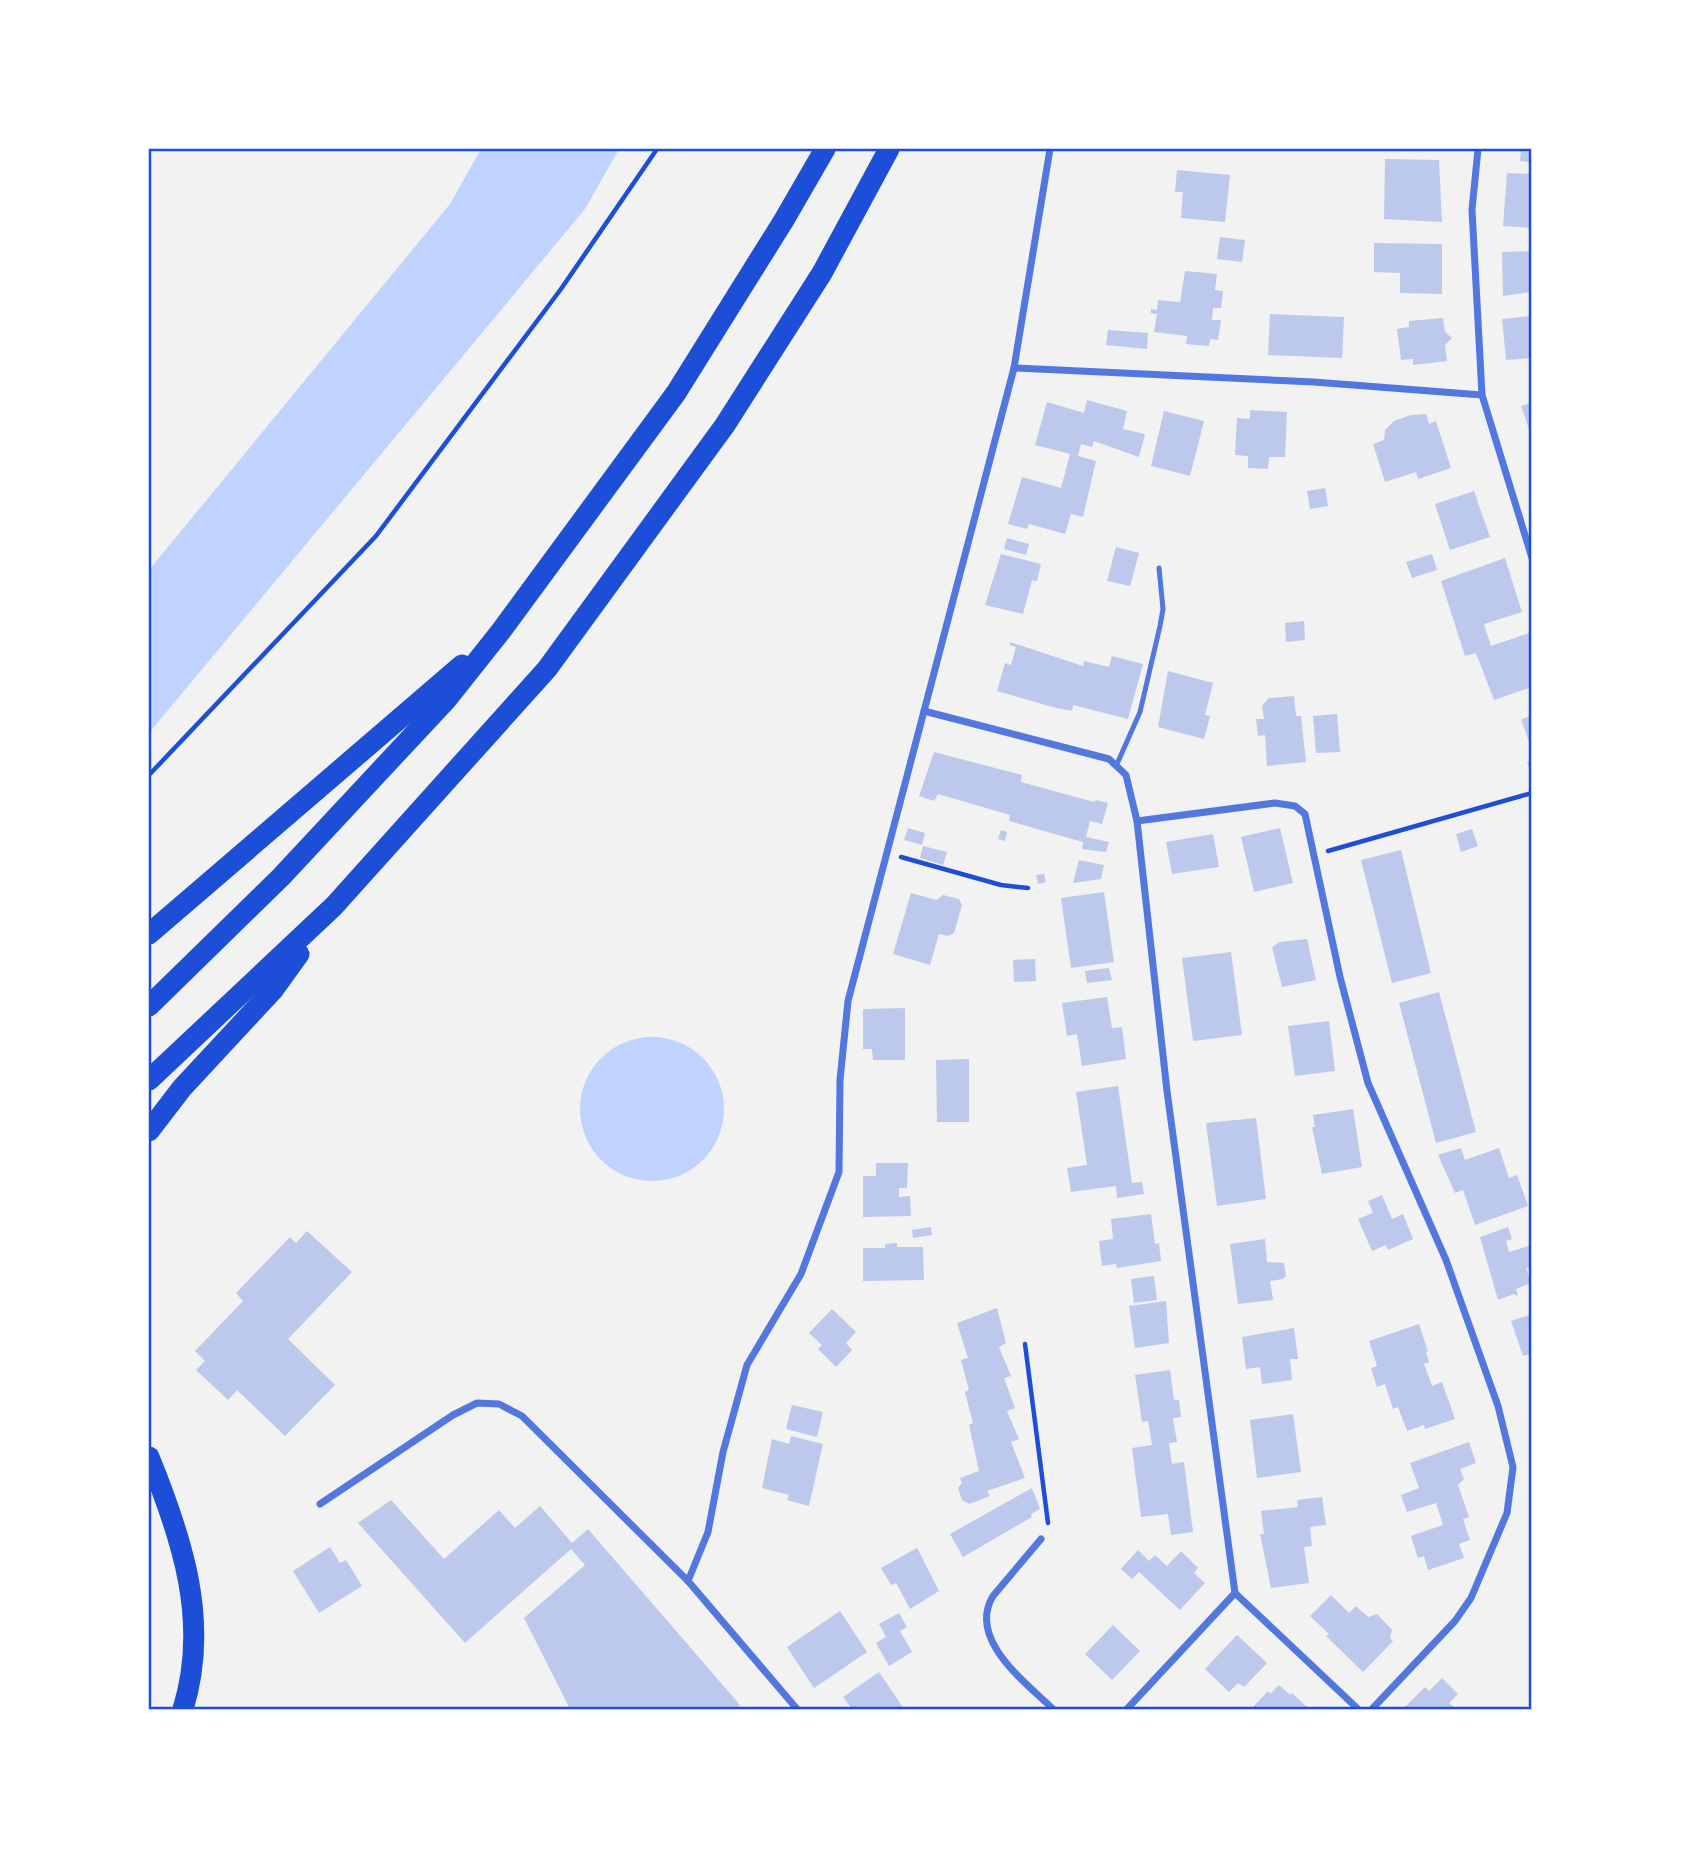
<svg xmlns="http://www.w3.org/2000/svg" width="1681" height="1858" viewBox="0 0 1681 1858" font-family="'PT Sans',sans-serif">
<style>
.water{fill:#bfd3fe}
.building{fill:#bdc9ec}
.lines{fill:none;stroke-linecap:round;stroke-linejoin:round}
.path{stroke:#1d4ed8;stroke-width:4.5}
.service{stroke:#5277de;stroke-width:5}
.minor{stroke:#5277de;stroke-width:7}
.motorway{stroke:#1d4ed8;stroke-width:21}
.neatline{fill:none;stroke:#1d4ed8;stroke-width:2.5}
</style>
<rect width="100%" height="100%" fill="#f2f2f2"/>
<g class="water">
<path d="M481,149H619L585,209L149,733V570L450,204Z"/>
<circle cx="652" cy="1109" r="72"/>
</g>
<g class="building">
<path d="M1521,149H1532V162L1520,161Z"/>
<path d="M1385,159L1439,160L1442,222L1384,219Z"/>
<path d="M1177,170L1230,175L1225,222L1181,218L1183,192H1175Z"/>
<path d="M1507,173L1531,174L1532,228L1503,226Z"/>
<path d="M1220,237L1245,240L1242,262L1217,259Z"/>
<path d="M1374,243L1442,244V294L1400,293V273L1374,272Z"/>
<path d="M1532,251V292L1503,296L1502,252Z"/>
<path d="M1185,271L1217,274L1215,290L1223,291L1221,308H1213L1212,320H1221L1218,340L1210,339L1209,346L1186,344L1187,336L1154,332L1157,314L1151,313V309L1157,310L1158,300L1180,302Z"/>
<path d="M1270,314L1344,317L1342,358L1268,355Z"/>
<path d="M1532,316V358L1506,360L1502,319Z"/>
<path d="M1443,318L1445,332L1452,338L1445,345L1447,361L1413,365V359L1401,360L1397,329L1409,327V321Z"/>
<path d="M1108,330L1148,333L1147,349L1106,345Z"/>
<path d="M1087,400L1127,411L1123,429L1145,434L1139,457L1094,441L1092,447L1081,444L1078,456L1096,461L1083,517L1071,514L1065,534L1029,524L1027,529L1008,524L1022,477L1061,488L1070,454L1035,445L1047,402L1084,413Z"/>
<path d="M1532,402V438L1521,406Z"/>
<path d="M1250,410L1287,412L1285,457H1269L1268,469L1248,468V456L1235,455L1237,418L1250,419Z"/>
<path d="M1164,411L1204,421L1190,476L1151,466Z"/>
<path d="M1426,414L1429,424L1436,421L1451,468L1418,479L1416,472L1385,482L1373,444L1384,440L1385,430L1394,421L1411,415Z"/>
<path d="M1325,488L1328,506L1310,509L1307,491Z"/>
<path d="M1474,491L1490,537L1450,550L1435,504Z"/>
<path d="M1007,538L1029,544L1026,555L1004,549Z"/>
<path d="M1116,547L1139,553L1130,586L1107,581Z"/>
<path d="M1001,554L1041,564L1037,581L1032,580L1023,614L985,605Z"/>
<path d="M1432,554L1437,570L1412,578L1406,562Z"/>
<path d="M1505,558L1522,612L1484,624L1491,646L1529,633L1532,687L1494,700L1476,653L1465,656L1441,581Z"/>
<path d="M1304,621L1305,640L1286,642L1285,623Z"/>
<path d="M1010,642L1083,666L1084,661L1109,667L1112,656L1143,664L1128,719L1073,705L1072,711L1056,708L997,691L1005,663L1011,665L1016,647L1010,645Z"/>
<path d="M1168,671L1213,683L1205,715L1210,716L1204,739L1158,727Z"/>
<path d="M1294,696L1296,716H1301L1306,762L1267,766L1265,735L1258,736L1256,719H1264L1262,706L1269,698Z"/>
<path d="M1337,714L1340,752L1316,753L1313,716Z"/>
<path d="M1532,716V751L1521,719Z"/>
<path d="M934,752L1022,775L1021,782L1094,802L1096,800L1108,803L1102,824L1090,821L1086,837L1109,842L1106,852L1082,849L1083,842L1009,821L1010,815L938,794L934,801L919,796Z"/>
<path d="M1532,760V778L1527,762Z"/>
<path d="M908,828L925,833L922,845L904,840Z"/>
<path d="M1280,828L1293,883L1254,892L1241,837Z"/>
<path d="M1472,829L1478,846L1461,852L1456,834Z"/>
<path d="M1001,830L1007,832L1005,841L998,839Z"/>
<path d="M1213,834L1219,867L1172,874L1166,842Z"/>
<path d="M923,846L947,852L943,865L920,858Z"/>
<path d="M1401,850L1431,973L1392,983L1361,860Z"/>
<path d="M1079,860L1104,865L1101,879L1073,883Z"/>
<path d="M1044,874L1046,882L1038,884L1036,875Z"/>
<path d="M1104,892L1114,962L1071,968L1061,898Z"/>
<path d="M911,893L937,900L943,895L959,899L962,905L954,933L948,936L939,934L930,965L893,954Z"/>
<path d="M1307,939L1316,980L1282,987L1272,947L1280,942Z"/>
<path d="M1231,952L1242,1035L1193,1041L1182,958Z"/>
<path d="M1035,959L1036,981L1014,982L1013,960Z"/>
<path d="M1109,968L1112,980L1087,983L1085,971Z"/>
<path d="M1439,992L1476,1132L1436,1143L1399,1003Z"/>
<path d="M1107,997L1112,1028L1122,1027L1126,1059L1082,1066L1077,1034L1067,1036L1062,1003Z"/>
<path d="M905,1008V1060H873L872,1049H863V1009Z"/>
<path d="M1329,1021L1335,1071L1295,1076L1288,1026Z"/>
<path d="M969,1059V1122H937L936,1060Z"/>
<path d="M1118,1086L1132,1183L1142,1182L1144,1194L1117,1198L1116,1186L1071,1192L1067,1168L1087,1165L1076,1092Z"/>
<path d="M1353,1109L1362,1167L1322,1174L1312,1127H1315L1313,1115Z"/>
<path d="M1256,1118L1266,1199L1217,1206L1206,1123Z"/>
<path d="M1461,1148L1465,1160L1499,1148L1509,1178L1517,1175L1528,1206L1475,1225L1463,1190L1455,1193L1438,1155Z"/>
<path d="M876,1163H908L907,1188H899V1197L910,1196L911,1216L863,1217V1176H876Z"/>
<path d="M1382,1195L1392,1219L1403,1214L1413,1239L1388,1250L1386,1245L1372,1251L1358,1219L1373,1213L1368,1201Z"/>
<path d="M1151,1214L1155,1244L1159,1243L1161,1261L1117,1268L1116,1264L1102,1266L1099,1241L1113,1239L1111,1219Z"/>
<path d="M931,1227L932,1235L913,1238L912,1230Z"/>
<path d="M1508,1227L1512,1239L1506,1241L1509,1252L1532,1245V1266L1526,1268L1531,1283L1516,1289L1518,1296L1514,1294L1498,1300L1480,1237Z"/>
<path d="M307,1231L352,1272L288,1339L335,1385L285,1436L237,1390L228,1400L196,1370L205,1361L195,1351L243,1301L236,1293L290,1237L296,1243Z"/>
<path d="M1265,1239L1267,1262L1284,1263L1286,1276L1283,1279L1270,1281L1273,1300L1238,1304L1230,1244Z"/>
<path d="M897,1243V1247H923L924,1280L863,1281V1248H885V1244Z"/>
<path d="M1154,1276L1157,1300L1134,1303L1131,1279Z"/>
<path d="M1166,1301L1169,1343L1135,1348L1129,1306Z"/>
<path d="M997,1308L1006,1343L999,1347L1011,1376L1004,1378L1015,1408L1007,1411L1019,1439L1011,1442L1025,1478L987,1491L990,1496L969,1504L962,1500L958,1488L962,1483L960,1478L979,1471L969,1425L973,1423L965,1392L969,1390L961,1360L968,1358L957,1323Z"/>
<path d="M832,1309L856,1332L846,1343L852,1350L836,1367L818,1349L822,1345L809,1333Z"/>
<path d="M1532,1314V1353L1523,1356L1511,1321Z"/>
<path d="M1419,1324L1428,1352H1426L1429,1362L1424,1364L1432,1386L1442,1382L1455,1419L1425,1429L1424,1425L1407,1431L1398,1407L1393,1409L1385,1384L1377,1387L1371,1368L1377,1366L1369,1341Z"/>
<path d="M1294,1328L1298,1359H1290L1292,1380L1262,1384L1260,1367L1246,1369L1242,1337Z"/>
<path d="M1170,1370L1174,1400H1179L1181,1417L1173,1418L1177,1442L1169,1443L1172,1464L1184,1462L1193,1532L1171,1535L1168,1514L1141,1517L1132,1448L1152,1445L1148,1421L1142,1422L1135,1375Z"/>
<path d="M792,1405L823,1412L817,1437L786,1429Z"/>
<path d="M1293,1414L1301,1472L1257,1478L1250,1420Z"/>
<path d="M791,1436L823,1444L809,1506L787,1500L789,1495L762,1488L772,1439L789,1444Z"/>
<path d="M1469,1442L1476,1463L1460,1469L1464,1479L1458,1485L1469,1517L1463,1519L1470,1540L1459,1544L1464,1558L1428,1570L1424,1556L1418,1558L1411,1536L1443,1525L1436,1503L1407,1512L1401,1495L1419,1488L1410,1463Z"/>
<path d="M1032,1488L1040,1509L1031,1514L1032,1517L963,1557L950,1534Z"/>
<path d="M1322,1497L1326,1525L1310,1527L1312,1546L1304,1547L1309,1583L1271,1588L1260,1534H1264L1261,1511L1298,1507L1297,1500Z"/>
<path d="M391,1500L444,1559L499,1510L515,1528L540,1506L572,1543L588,1529L740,1705L735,1709H570L524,1618L585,1565L571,1549L465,1643L358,1523Z"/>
<path d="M330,1547L340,1563L346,1560L362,1586L319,1613L293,1571Z"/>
<path d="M917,1548L939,1591L910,1609L896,1583L891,1585L881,1568Z"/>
<path d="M1138,1550L1149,1561L1155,1555L1167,1566L1181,1551L1198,1568L1194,1573L1205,1583L1180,1610L1139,1572L1132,1579L1121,1569Z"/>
<path d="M1331,1595L1349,1613L1356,1606L1368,1617L1377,1614L1392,1630L1390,1638L1393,1641L1363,1672L1326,1636L1329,1634L1310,1616Z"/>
<path d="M840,1611L867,1652L814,1688L787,1647Z"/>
<path d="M899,1613L907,1627L900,1631L912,1652L889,1666L876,1643L886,1637L879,1624Z"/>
<path d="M1113,1625L1140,1651L1112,1680L1085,1654Z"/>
<path d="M1237,1635L1267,1663L1244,1687L1238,1683L1229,1692L1205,1669Z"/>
<path d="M879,1672L904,1709H852L843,1697Z"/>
<path d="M1442,1678L1458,1694L1449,1703L1456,1709H1403L1425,1687L1429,1691Z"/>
<path d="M1279,1685L1290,1695L1292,1693L1309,1709H1251L1268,1691L1270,1694Z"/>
</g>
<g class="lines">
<g class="path">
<path d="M149,775L376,536L561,289L657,149"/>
<path d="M1328,851L1532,793"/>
<path d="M901,857L1001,885L1028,888"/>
<path d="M1025,1344L1048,1523"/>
</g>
<path class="service" d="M1117,764L1140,712L1160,626L1163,609L1159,568"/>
<g class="minor">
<path d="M1478,149L1472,210L1482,395L1532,558"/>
<path d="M1014,368L1314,382L1482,395"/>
<path d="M924,711L1109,759L1126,775L1137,821L1167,1091L1235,1593"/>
<path d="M1137,821L1275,803L1295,806L1305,814L1340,977L1368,1083L1446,1260L1498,1406L1513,1467L1507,1513L1471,1598L1455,1621L1372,1709"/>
<path d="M320,1504L453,1415L477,1403L499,1404L522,1416L688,1581L797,1709"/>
<path d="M1041,1539L993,1596C967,1639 1025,1682 1053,1709"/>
<path d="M688,1581L708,1532L723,1452L747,1365L801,1274L839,1172L840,1080L848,1001L1014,368L1050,149"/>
<path d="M1235,1593L1358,1709"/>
<path d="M1127,1709L1235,1593"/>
</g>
<g class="motorway">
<path d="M149,934L462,665"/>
<path d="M149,1006L281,877L447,699L501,631L676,393L784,220L825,149"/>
<path d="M149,1080L334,906L547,669L725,425L822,273L889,149"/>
<path d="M149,1131L182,1088L273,990L299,954"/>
<path d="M149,1457C182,1538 210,1622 183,1709"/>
</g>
</g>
<rect width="1681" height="1858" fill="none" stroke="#ffffff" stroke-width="301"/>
<rect x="150" y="150" width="1380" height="1558" class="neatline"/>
</svg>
